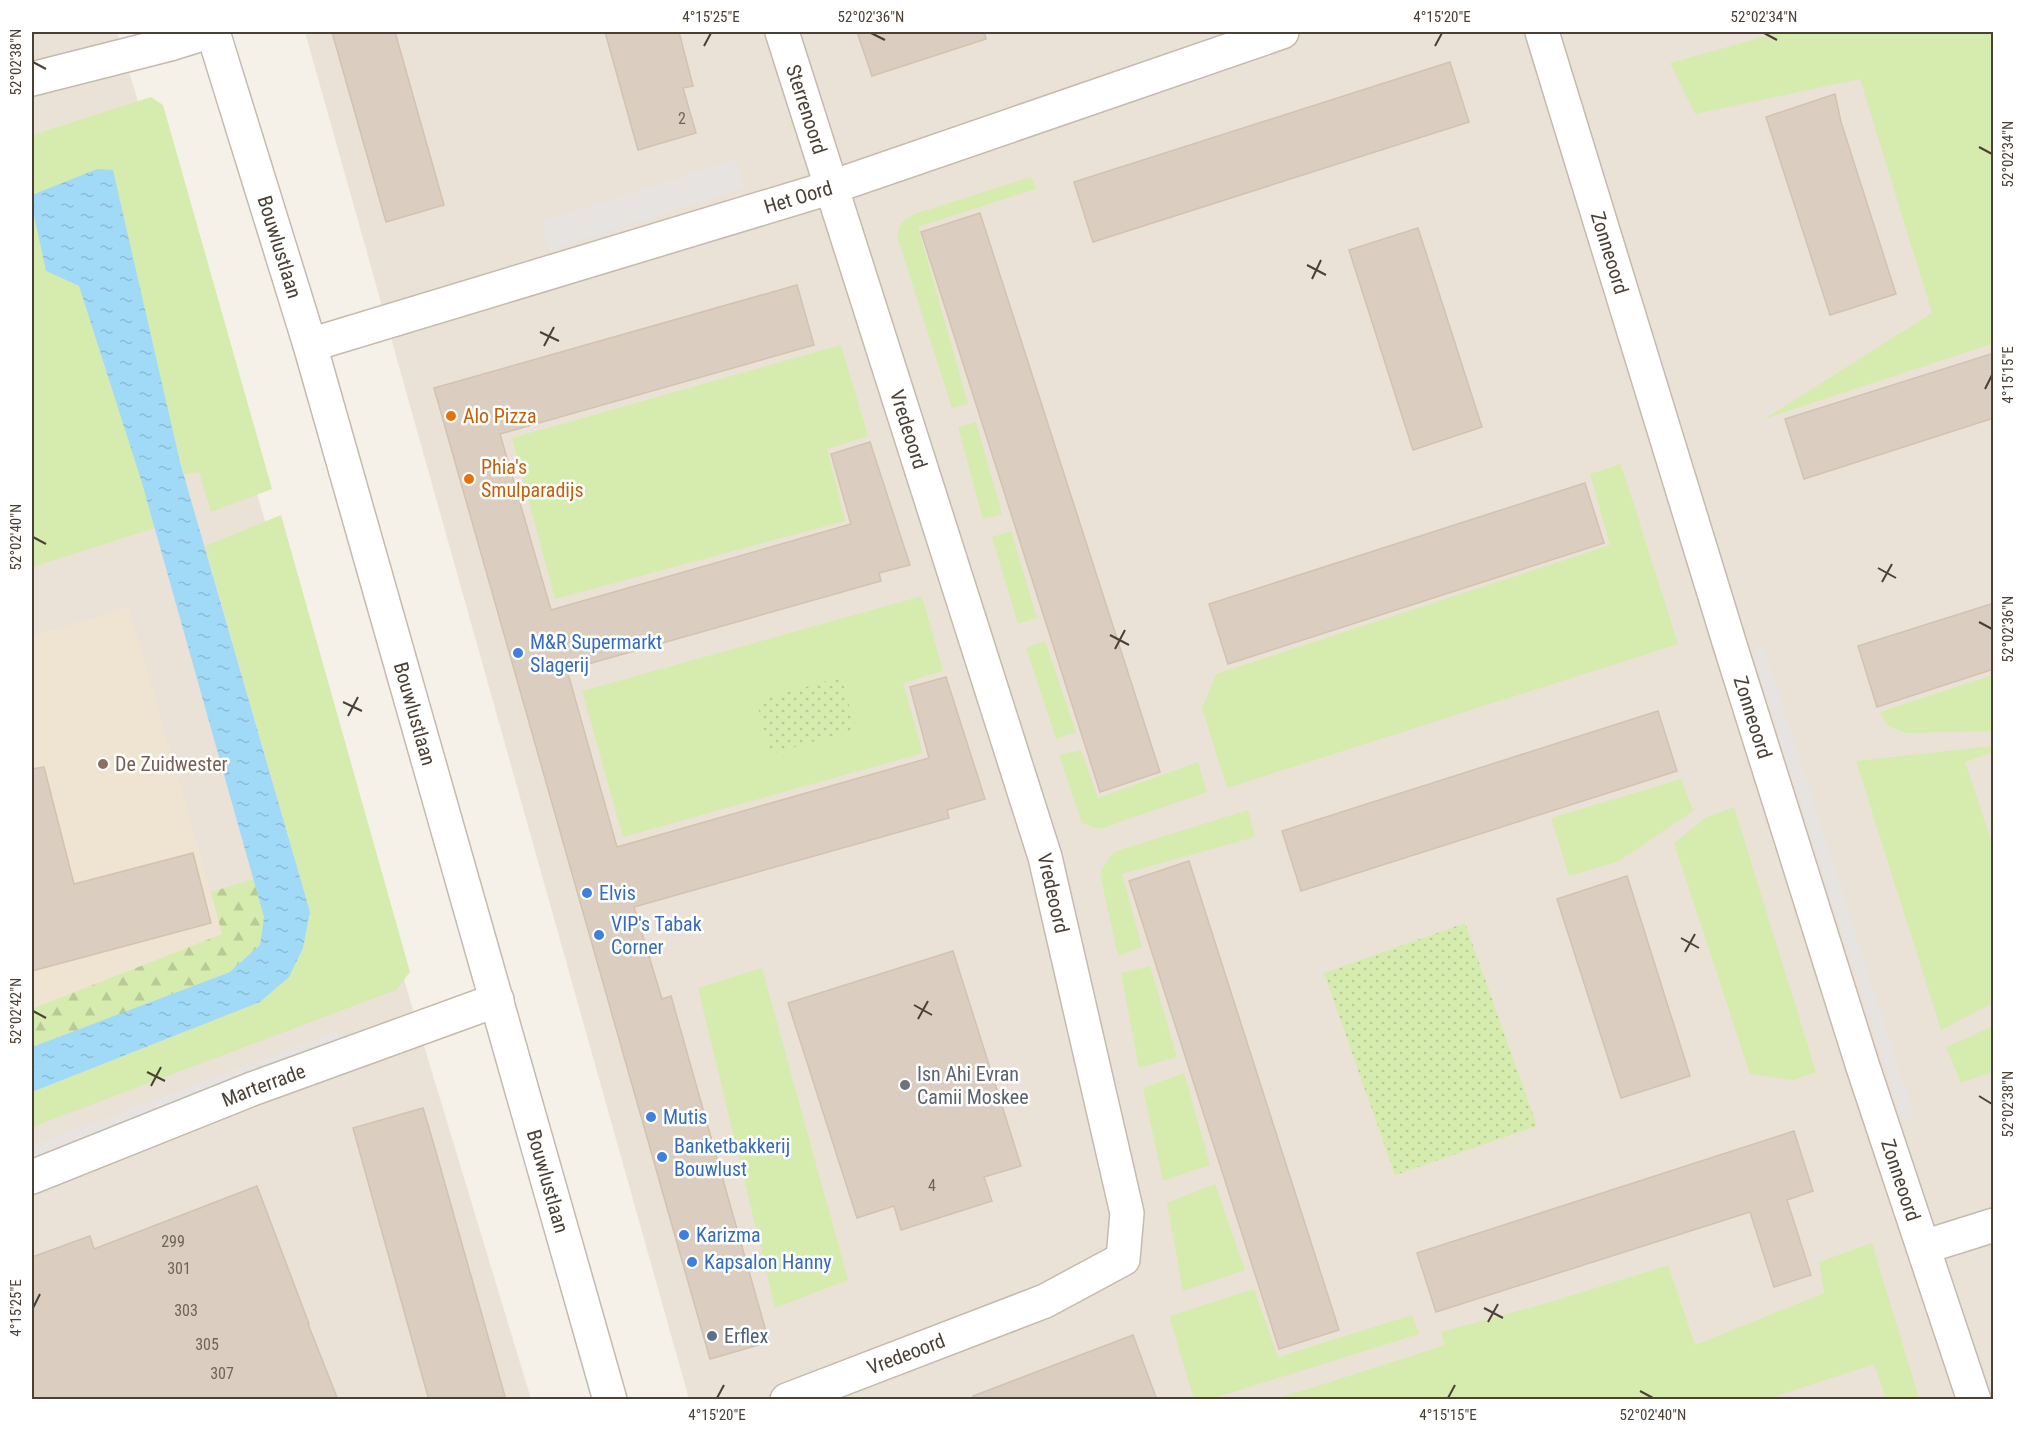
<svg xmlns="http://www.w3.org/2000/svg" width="2025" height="1431" viewBox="0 0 2025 1431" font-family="'Roboto Condensed',sans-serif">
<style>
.residential{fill:#eae2d6}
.education{fill:#efe4d1}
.grass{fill:#d5ecae}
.forest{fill:url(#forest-firs)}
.park{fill:url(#park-dots)}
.parking{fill:#e6e3e0}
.water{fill:url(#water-ripples)}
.building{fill:#dbcec0;stroke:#d3c2af;stroke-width:1.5}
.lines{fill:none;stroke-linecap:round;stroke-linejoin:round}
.street-casing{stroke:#c5baad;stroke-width:36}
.street{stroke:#fff;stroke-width:33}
.ticks{fill:none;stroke:#4a4036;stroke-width:2}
.food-dot{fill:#e8710a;stroke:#fff;stroke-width:2}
.shop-dot{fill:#3f7fe0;stroke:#fff;stroke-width:2}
.education-dot{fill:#8d6e63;stroke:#fff;stroke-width:2}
.worship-dot{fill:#6b7280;stroke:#fff;stroke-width:2}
.service-dot{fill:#5c6f8a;stroke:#fff;stroke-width:2}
.labels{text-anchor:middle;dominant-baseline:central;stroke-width:5;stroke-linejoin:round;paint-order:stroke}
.number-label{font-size:16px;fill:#6e6458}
.street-label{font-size:20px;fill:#4a4036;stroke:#fff}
.food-label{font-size:20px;fill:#c56008;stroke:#fff;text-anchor:start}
.shop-label{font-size:20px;fill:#366cbe;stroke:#fff;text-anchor:start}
.education-label{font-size:20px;fill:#785e54;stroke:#fff;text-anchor:start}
.worship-label{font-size:20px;fill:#5b616d;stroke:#fff;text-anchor:start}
.service-label{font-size:20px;fill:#4e5e75;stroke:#fff;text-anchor:start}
.neatline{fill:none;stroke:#4a4036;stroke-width:2}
.ticks-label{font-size:15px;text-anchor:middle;fill:#4a4036}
</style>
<defs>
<pattern id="forest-firs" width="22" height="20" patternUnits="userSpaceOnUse" patternTransform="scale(1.5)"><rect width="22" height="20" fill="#d5ecae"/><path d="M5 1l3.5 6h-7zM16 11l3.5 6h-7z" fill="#b8cb96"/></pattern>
<pattern id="park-dots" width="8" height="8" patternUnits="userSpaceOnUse" patternTransform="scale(1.5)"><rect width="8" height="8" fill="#d5ecae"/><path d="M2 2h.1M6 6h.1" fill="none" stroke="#b8cb96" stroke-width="1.8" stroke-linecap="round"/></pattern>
<pattern id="water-ripples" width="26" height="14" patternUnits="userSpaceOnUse" patternTransform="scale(1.5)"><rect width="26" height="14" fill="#a1daf6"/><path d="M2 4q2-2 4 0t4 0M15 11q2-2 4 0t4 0" fill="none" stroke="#8cbcd4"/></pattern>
</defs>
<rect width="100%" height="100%" fill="#f5f0e8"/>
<g class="residential">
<path d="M32,32H117L531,1399H32Z"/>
<path d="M305,32H1993V1399H689Z"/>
</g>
<path class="education" d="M129,607L223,934L32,1009V636Z"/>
<g class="grass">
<path d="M1781,32H1993L1994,343L1764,419L1932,313L1860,79L1695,114L1670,63Z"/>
<path d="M151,97L163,105L272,489L211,512L199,472L184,474L97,169L32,195V135Z"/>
<path d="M1031,177L1036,189L918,227L968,404L952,408L897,236L901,223L911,215Z"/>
<path d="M32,207L46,271L79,286L142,483L155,528L32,567Z"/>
<path d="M841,345L868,436L827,449L845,521L555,599L512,438Z"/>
<path d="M976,422L1002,514L983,519L958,427Z"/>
<path d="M1621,464L1678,644L1227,788L1202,708L1216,674L1610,545L1590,474Z"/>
<path d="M281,515L410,972L396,990L32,1127V1092L260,1002L303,948L310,912L205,546Z"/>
<path d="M1011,531L1037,618L1018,624L992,537Z"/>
<path d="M922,596L943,671L903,683L923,753L623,837L582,691Z"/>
<path d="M1045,641L1076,732L1056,739L1026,648Z"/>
<path d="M1993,675V731L1906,733L1888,726L1880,712Z"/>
<path d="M1993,746V752L1965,762L1993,846V1003L1941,1030L1856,761Z"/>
<path d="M1081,750L1098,798L1198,762L1207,792L1100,829L1082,823L1059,755Z"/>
<path d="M1681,779L1693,811L1619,861L1569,876L1551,818Z"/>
<path d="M1734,807L1816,1072L1794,1080L1750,1074L1674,843L1705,818Z"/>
<path d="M1248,810L1255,837L1122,874L1142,947L1118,956L1100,873L1113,852Z"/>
<path d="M1150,966L1177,1057L1139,1068L1121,973Z"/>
<path d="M762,968L848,1280L775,1308L698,988Z"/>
<path d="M1993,1026V1063L1991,1065L1990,1073L1961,1083L1946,1047Z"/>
<path d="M1184,1073L1210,1165L1163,1181L1143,1088Z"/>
<path d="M1215,1184L1245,1270L1183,1291L1167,1203Z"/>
<path d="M1872,1243L1919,1399H1886L1874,1364L1767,1399H1277L1445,1345L1441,1332L1551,1302L1668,1265L1695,1345L1824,1293L1819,1262Z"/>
<path d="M1254,1289L1278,1357L1412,1315L1419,1334L1211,1399H1194L1169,1316Z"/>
</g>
<path class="forest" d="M254,879L264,917L260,945L230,972L32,1047V1009L222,934L211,892Z"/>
<g class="park">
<path d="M841,677L856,729L771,754L756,701Z"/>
<path d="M1465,923L1537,1126L1395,1175L1324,973Z"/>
</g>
<g class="parking">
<path d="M735,159L744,187L550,250L541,222Z"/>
<path d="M1764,647L1873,988L1915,1119L1904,1123L1862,993L1752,651Z"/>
<path d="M337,1031L341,1042L32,1159V1146Z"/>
</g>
<path class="water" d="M97,169L113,170L180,462L310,912L303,948L289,977L260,1002L32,1092V1047L230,972L260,945L264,917L142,483L79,286L46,271L32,207V195Z"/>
<g class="building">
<path d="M332,32H395L444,205L386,222Z"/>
<path d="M605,32H679L693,86L683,88L696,133L638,150Z"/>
<path d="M857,32H984L986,39L872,76Z"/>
<path d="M1450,62L1469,122L1093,242L1074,182Z"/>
<path d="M1835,94L1841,122L1896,294L1830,315L1766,117Z"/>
<path d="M980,213L1160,772L1100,792L921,232Z"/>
<path d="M1418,228L1482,427L1413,450L1349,250Z"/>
<path d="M797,285L814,345L500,434L551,610L851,524L831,454L870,442L910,565L879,573L881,581L567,670L617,847L929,758L910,687L946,677L985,799L947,810L949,818L634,907L662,999L671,996L769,1342L710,1359L434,388Z"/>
<path d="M1994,353V418L1804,479L1785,419Z"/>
<path d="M1585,483L1604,543L1228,664L1209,604Z"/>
<path d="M1994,603V669L1877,707L1858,646Z"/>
<path d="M1658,711L1677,771L1301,891L1282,831Z"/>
<path d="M44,767L74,884L193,853L211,923L32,971V769Z"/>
<path d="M1189,861L1339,1330L1279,1349L1129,881Z"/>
<path d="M1627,876L1690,1076L1621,1098L1557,899Z"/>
<path d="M953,951L1021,1166L984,1177L992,1201L901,1230L894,1206L857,1218L788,1003Z"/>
<path d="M423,1108L436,1152L506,1400H429L418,1361L353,1128Z"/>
<path d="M1794,1131L1813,1191L1787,1200L1811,1275L1774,1287L1750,1212L1436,1312L1417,1253Z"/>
<path d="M257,1186L309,1324H308L338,1400H32V1257L90,1236L94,1249Z"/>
<path d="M1133,1335L1157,1400H973V1396Z"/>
</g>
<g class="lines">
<defs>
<g id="street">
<path id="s1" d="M213,32L310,345L610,1400"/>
<path id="s2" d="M782,32L1045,857L1127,1213L1123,1259L1045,1301L787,1400"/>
<path id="s3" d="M1542,32L1730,645L1863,1067L1974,1400"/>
<path d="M32,79L170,44L208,32"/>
<path id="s4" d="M310,345L832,187L1282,32"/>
<path id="s5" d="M32,1177L252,1089L497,1000"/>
<path d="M1924,1247L1994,1225"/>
</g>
</defs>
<use href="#street" class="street-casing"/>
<use href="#street" class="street"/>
</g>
<path class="ticks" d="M871,33L885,40M1764,33L1777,40M704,46L711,33M1435,46L1442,33M33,62L46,69M1979,147L1992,154M1307,265L1326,275M1312,279L1321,260M540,332L559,341M544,346L554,327M1985,389L1992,375M33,537L46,544M1878,568L1896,578M1882,582L1892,564M1979,622L1992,629M1110,635L1129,645M1115,649L1125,630M343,702L362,711M348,716L358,697M1681,938L1699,948M1685,952L1695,934M914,1005L932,1015M33,1011L46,1018M918,1019L928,1001M147,1072L165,1081M151,1086L161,1067M1979,1096L1992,1104M33,1308L40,1294M1484,1308L1503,1318M1488,1322L1498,1304M1640,1391L1653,1398M717,1398L724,1385M1448,1398L1455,1385"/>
<g class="food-dot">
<circle cx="451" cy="416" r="6"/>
<circle cx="469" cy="479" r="6"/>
</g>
<g class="shop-dot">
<circle cx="518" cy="653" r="6"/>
<circle cx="587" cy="893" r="6"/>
<circle cx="599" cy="935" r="6"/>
<circle cx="651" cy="1117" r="6"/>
<circle cx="662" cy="1157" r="6"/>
<circle cx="684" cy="1235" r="6"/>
<circle cx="692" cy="1262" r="6"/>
</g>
<circle class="education-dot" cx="103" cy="764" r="6"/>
<circle class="worship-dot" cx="905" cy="1085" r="6"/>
<circle class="service-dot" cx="712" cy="1336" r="6"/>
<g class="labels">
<g class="number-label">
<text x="682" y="118">2</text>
<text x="932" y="1185">4</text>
<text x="173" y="1241">299</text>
<text x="179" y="1268">301</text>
<text x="186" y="1310">303</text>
<text x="207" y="1344">305</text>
<text x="222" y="1373">307</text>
</g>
<g class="street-label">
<text stroke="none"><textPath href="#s2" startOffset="81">Sterrenoord</textPath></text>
<text stroke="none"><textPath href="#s4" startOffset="510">Het Oord</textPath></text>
<text stroke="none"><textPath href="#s1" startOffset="225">Bouwlustlaan</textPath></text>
<text stroke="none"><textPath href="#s3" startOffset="231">Zonneoord</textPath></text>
<text stroke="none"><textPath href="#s2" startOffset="417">Vredeoord</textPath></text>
<text stroke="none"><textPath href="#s1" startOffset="711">Bouwlustlaan</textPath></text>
<text stroke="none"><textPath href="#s3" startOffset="717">Zonneoord</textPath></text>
<text stroke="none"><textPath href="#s2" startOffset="903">Vredeoord</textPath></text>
<text stroke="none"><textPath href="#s5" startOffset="249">Marterrade</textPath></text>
<text stroke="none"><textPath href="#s3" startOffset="1203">Zonneoord</textPath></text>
<text stroke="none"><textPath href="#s1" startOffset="1197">Bouwlustlaan</textPath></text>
<text transform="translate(906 1354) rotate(-21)">Vredeoord</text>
</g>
<g class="food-label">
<text x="463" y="416">Alo Pizza</text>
<text x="481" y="467">Phia's<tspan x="481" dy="23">Smulparadijs</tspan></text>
</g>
<g class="shop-label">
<text x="530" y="642">M&amp;R Supermarkt<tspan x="530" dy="23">Slagerij</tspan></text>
<text x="599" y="893">Elvis</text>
<text x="611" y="924">VIP's Tabak<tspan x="611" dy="23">Corner</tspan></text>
<text x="663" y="1117">Mutis</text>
<text x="674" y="1146">Banketbakkerij<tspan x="674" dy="23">Bouwlust</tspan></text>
<text x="696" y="1235">Karizma</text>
<text x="704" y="1262">Kapsalon Hanny</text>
</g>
<g class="education-label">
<text x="115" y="764">De Zuidwester</text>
</g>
<g class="worship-label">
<text x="917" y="1074">Isn Ahi Evran<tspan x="917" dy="23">Camii Moskee</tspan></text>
</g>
<g class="service-label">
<text x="724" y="1336">Erflex</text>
</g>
</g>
<rect width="2025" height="1431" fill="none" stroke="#ffffff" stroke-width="66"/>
<rect x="33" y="33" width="1959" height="1365" class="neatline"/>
<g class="ticks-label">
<text x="711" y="22">4°15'25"E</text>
<text x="871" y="22">52°02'36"N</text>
<text x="1442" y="22">4°15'20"E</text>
<text x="1764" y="22">52°02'34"N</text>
<text transform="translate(16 62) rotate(-90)" y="5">52°02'38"N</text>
<text transform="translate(2008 154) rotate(-90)" y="5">52°02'34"N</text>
<text transform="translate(2008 375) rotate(-90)" y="5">4°15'15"E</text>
<text transform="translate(16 537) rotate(-90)" y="5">52°02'40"N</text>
<text transform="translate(2008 629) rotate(-90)" y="5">52°02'36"N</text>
<text transform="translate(16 1011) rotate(-90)" y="5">52°02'42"N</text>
<text transform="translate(2008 1104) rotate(-90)" y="5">52°02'38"N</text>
<text transform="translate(16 1308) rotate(-90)" y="5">4°15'25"E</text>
<text x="717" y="1420">4°15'20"E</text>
<text x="1448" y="1420">4°15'15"E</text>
<text x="1653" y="1420">52°02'40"N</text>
</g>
</svg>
